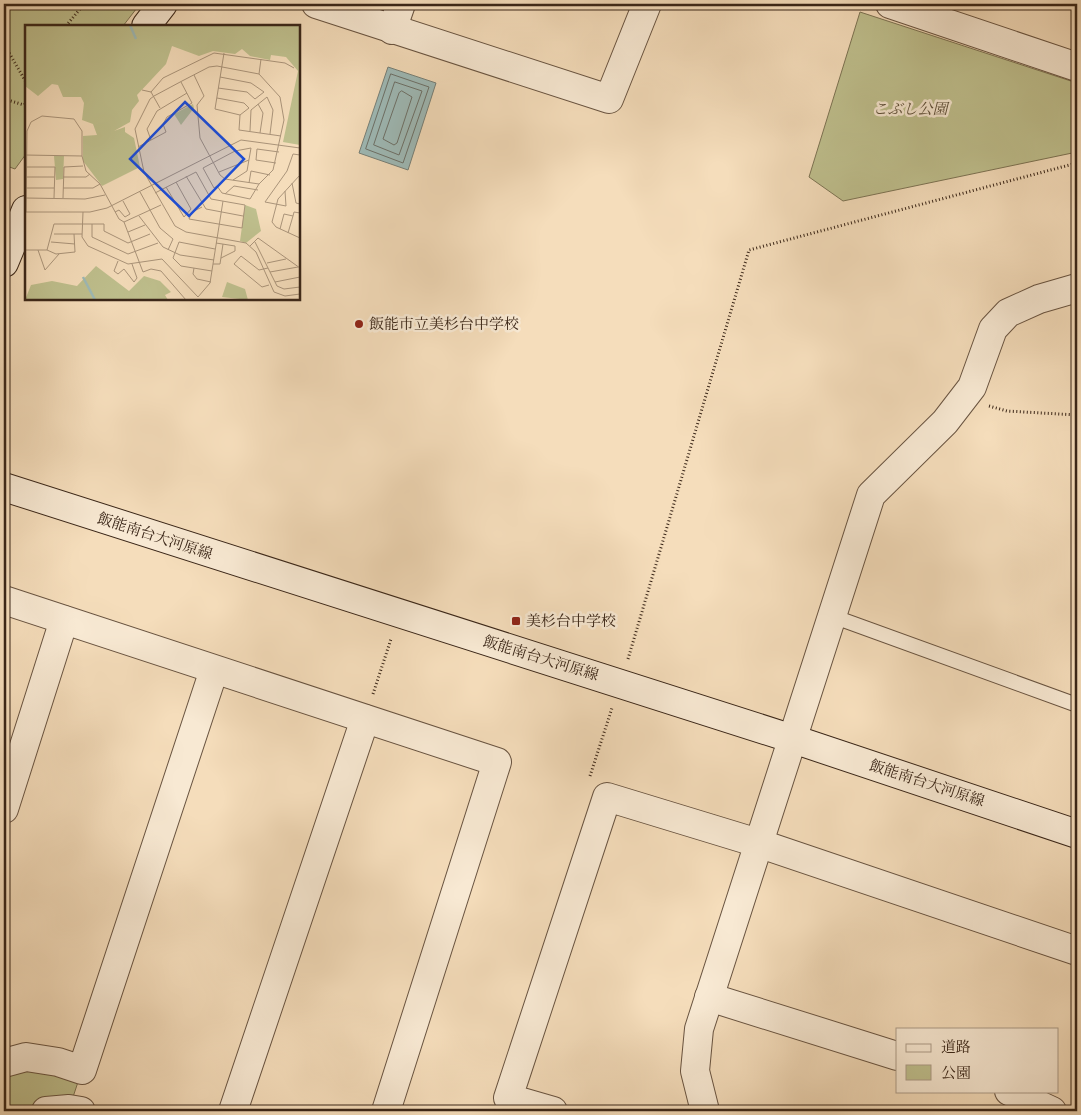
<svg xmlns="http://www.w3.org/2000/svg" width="1081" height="1115" viewBox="0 0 1081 1115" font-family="'IM FELL French Canon','Noto Serif JP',serif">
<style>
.green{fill:#bfc08e;stroke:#7c7353}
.water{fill:#9ebab7;stroke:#767f77}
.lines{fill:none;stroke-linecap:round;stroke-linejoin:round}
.shore{stroke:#6c7068;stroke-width:1}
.lane-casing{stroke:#695441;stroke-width:16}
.street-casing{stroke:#695441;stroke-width:30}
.secondary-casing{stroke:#3a2618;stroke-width:30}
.path{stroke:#3a2618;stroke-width:3;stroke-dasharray:1 2.5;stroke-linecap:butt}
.lane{stroke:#f8e9d3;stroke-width:14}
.street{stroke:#f8e9d3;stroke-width:28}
.secondary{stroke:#f8e9d3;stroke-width:28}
.poi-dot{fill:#8f2418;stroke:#f8e9d3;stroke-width:2}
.labels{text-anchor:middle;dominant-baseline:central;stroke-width:5;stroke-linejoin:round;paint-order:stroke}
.park-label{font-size:15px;font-style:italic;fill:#5b4c36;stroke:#f8e9d3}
.poi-label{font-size:15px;fill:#3a2618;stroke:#f8e9d3;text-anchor:start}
.street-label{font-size:15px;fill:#3a2618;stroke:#f8e9d3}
.inset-river{fill:none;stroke:#9ebab7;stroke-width:2.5}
.inset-road{fill:none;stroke:#aa947a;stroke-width:1}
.view{fill:#1d4ed8;fill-opacity:0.15;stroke:#1d4ed8;stroke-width:2.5}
.inset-edge{fill:none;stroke:#3a2618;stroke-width:2.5}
</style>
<rect width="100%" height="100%" fill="#f5ddbb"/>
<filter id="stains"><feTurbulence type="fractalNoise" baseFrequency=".004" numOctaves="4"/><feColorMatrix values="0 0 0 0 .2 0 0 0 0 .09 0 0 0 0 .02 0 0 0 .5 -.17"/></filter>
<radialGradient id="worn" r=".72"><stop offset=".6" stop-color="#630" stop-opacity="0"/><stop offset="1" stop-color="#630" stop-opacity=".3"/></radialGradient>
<g class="green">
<path d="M4,4H140L123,26H26V154L15,169L4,165Z"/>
<path d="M860,12L1077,83V152L843,201L809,177Z"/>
<path d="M4,1063L82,1070L69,1109L4,1111Z"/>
</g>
<path class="water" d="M388,67L436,83L408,170L359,153Z"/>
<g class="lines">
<g class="shore">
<path d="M391,74L429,87L403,163L366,149Z"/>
<path d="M395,82L422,91L399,155L374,145Z"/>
<path d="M402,91L412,97L397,143L394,145L383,139L399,93Z"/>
</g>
<defs>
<path id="lane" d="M832,616L1077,705"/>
<g id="street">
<path d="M316,4L609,99L647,4"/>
<path d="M890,4L1077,67"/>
<path d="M392,30L401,4"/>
<path d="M4,600L497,762L386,1111"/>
<path d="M4,809L64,620"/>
<path d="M709,997L897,1056"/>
<path d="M4,1063L26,1057L58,1062L82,1070L214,670"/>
<path d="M1009,1091L1052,1111"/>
<path d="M46,1111L69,1109L81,1111"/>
<path d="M233,1111L365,719"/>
<path d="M553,1111L508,1098L607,797L758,843L1077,951"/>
<path d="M705,1111L695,1071L699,1029L871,495L945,422L972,387L993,329L1008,313L1039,299L1077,288"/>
</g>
<g id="secondary">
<path d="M146,26L163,4"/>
<path d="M4,263L26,210"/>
<path d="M4,487L793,739L1077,834"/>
</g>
</defs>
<use href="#lane" class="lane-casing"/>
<use href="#street" class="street-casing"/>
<use href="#secondary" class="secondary-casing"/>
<g class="path">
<path d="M66,26L84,4"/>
<path d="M4,44L26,82"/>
<path d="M4,99L24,105L26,103"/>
<path d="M989,406L1007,411L1077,415"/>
<path d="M628,659L749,250L1077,163"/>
<path d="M373,694L391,639"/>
<path d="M590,776L612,708"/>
</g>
<use href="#lane" class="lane"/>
<use href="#street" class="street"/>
<use href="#secondary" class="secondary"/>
</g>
<g class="poi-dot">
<circle cx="359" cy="324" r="5"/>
<rect x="511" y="616" width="10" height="10" rx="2.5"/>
</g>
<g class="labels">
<g class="park-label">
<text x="910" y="109">こぶし公園</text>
</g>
<g class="poi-label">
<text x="369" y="324">飯能市立美杉台中学校</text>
<text x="526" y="621">美杉台中学校</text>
</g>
<g class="street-label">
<text transform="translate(155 536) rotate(18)">飯能南台大河原線</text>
<text transform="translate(541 658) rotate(17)">飯能南台大河原線</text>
<text transform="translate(927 783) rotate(18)">飯能南台大河原線</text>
</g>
</g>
<g transform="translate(25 25)">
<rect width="275" height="275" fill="#f5ddbb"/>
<path d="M0,0H275V120L258,117L273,46L261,32L246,30L245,35L225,31L217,24L210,29L188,26L174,31L147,21L141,39L112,70L114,76L107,85L105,97L89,106L100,102V107L109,113L115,142L77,161L58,136V111L72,110L68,99L57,95L59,78L56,72H38L33,60L27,59L13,71L0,61ZM168,79L169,83L156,100L149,89ZM29,131H39L38,154L31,155ZM220,180L231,184L236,206L221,218L215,216ZM71,241L104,266L119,251L135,256L146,267L140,270L143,275H0L6,260L27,256L52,261ZM202,257L220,264L223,275L197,272Z" fill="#bfc08e"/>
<path class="inset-river" d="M105,0L111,14M58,252L70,275"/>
<path class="inset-road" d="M199,28L190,84L215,90M234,49L236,34M169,50L179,71L172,80L175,113L195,150L200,154L234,159L248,145L259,95L255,72L234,49L192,41L184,42L157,56L129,71L125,74L110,104L119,147L150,201L161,207L221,218L231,227L249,267L260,271L275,269M193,63L222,67L230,74L239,67L226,58L195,52M117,65L126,67L135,83M126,67L138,53L189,28L260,38L269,43M192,73L219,78L224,83L215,90L214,105L256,111M233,79L238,88L235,108M225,106L226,85L242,72L248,85L245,109M126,115L122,104L132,86L162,68M113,122L141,107L138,99L142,92L167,78L156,57M0,130L57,131L61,146L75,159L94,194L99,197L118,247L126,244L136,246L161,275M251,138L231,135L232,124L254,127M0,142H30L29,173M194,147L224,135M275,150L253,174L247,197L251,202L275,213M161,151L181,184L218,191M1,152H29M38,152H61L65,149M208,155L222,146L226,123L210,126L178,143L189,163L192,161L197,168L225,174L234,159M224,158L226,146L245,150M267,158L271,178L275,179M141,162L159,192L166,184L151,157M1,163H29M38,163H68L75,159M260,166L261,181L240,177L262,146L268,129L275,130M115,167L135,203L148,214L143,225M130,168L171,147L186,174L220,180L217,203L164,194L167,187L177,182M200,169L209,161L233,165M1,173L60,174L80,170M38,173L39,142L58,141M0,187H65L82,183L216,115L275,123M1,187L2,106L6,97L17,91L49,94L57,106V131M58,187L57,212L63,221L103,239L137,234L173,272L185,258L198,176M90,187L94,185L100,192L105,189L98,176M114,191L138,222L155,230L189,235M99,197L136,180M67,199V212L103,229L133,218M255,204L259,189L268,191L269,187L275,188M103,207L120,200M263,208L268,191M29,209H57M26,217L50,219M230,217L252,261L259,264L275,262M191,218L210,221V226L196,233M225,221L233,213L275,243M0,225H22L29,199H79V206L103,218L125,209M13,225L20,245L34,229M22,225L31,229L50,227L49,209M93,236L89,246L93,249L99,244L109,257L112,253L107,239M242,238L261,234M188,239H195L198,219M169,243L168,249L172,254L186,257M243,243L234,245L216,231L209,239L237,262L244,260M187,246L156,241L148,233L154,217L190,224M245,247L273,242M250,257L275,252"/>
<path class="view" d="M160,77L219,134L164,191L105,134Z"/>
<rect width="275" height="275" class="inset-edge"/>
</g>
<rect width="1081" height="1115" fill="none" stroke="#f5ddbb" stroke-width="20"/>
<rect x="5" y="5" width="1071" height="1105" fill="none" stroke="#3a2618" stroke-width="2.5"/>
<rect x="10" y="10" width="1061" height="1095" fill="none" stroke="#3a2618"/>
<rect x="896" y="1028" width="162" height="65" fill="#f8e9d3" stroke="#ac9b88"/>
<rect x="906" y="1044" width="25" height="8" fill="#f8e9d3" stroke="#ac9b88"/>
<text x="941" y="1052" font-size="15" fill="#3a2618">道路</text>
<rect x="906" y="1065" width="25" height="15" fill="#bfc08e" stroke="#ac9b88"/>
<text x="941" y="1078" font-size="15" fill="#3a2618">公園</text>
<rect width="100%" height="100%" filter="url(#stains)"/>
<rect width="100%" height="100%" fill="url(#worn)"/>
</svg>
